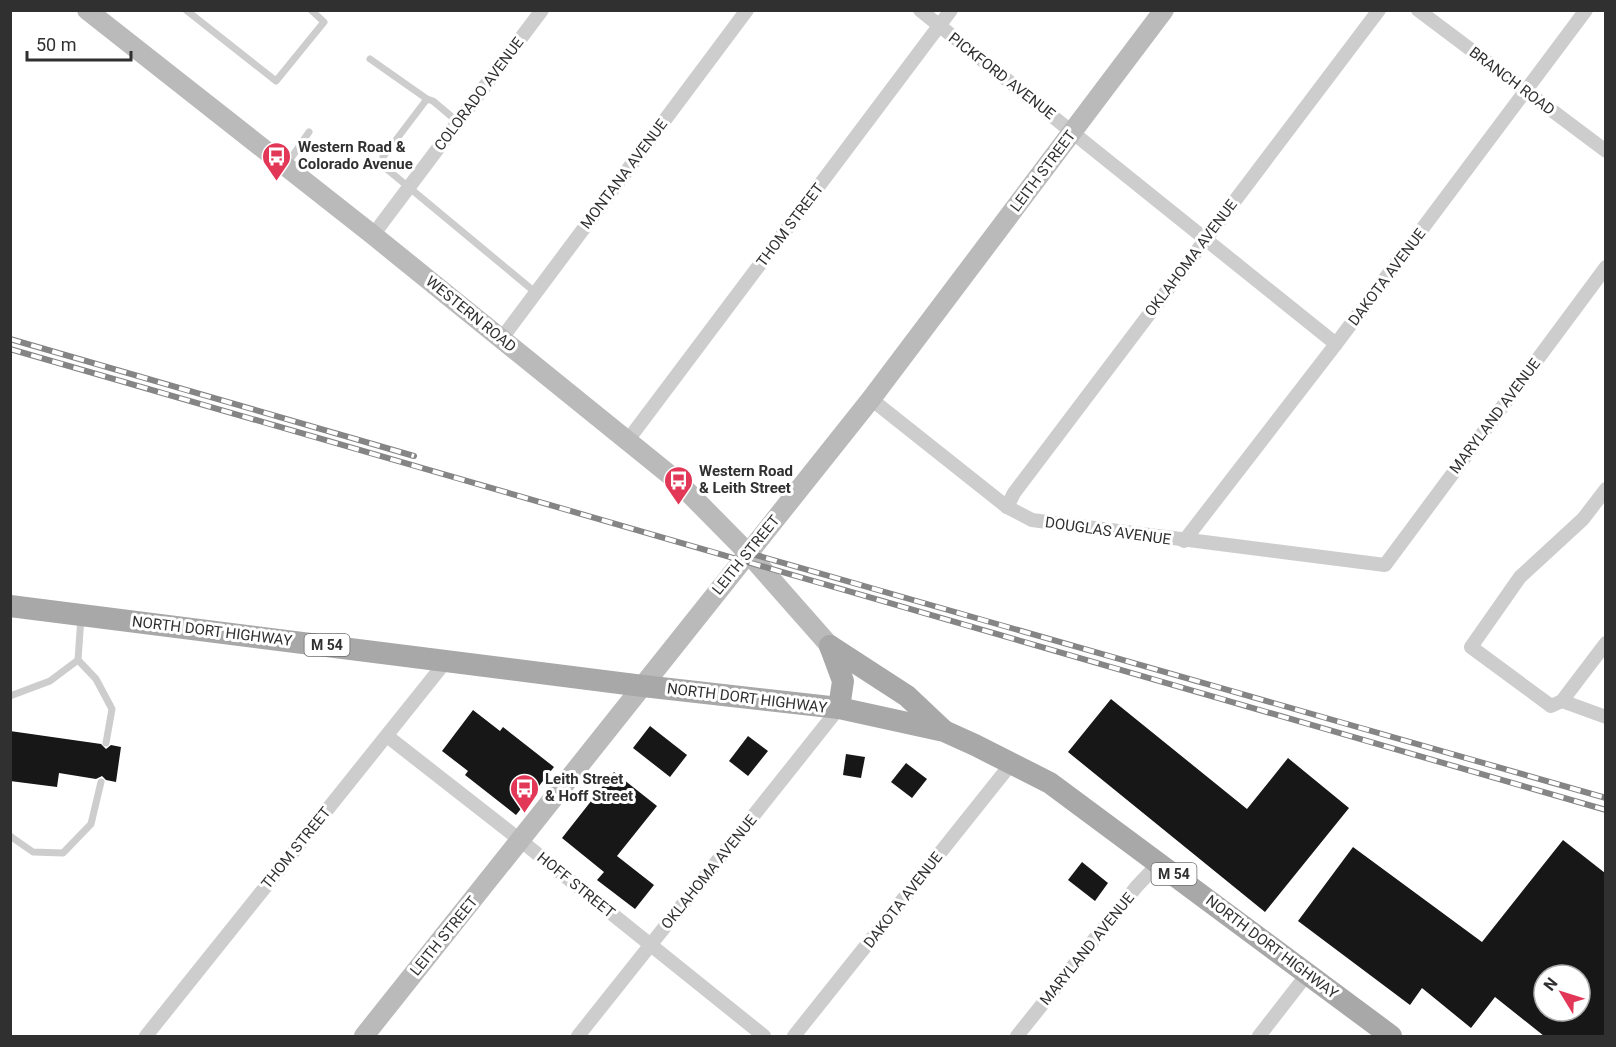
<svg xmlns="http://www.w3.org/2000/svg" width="1616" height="1047" viewBox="0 0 1616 1047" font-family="Roboto,sans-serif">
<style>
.building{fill:#171717;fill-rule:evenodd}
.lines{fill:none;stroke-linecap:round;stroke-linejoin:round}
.lane{stroke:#cdcdcd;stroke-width:7}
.street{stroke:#cdcdcd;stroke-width:14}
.secondary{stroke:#bababa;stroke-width:20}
.primary{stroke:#a8a8a8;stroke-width:22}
.rail-casing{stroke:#858585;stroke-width:6}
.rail{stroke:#fff;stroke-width:4;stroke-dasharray:11;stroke-linecap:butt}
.labels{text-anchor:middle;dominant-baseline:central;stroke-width:6;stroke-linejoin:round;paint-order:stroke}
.shield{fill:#fff;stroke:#6e6e6e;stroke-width:1.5}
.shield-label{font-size:14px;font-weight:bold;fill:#303030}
.street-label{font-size:15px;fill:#303030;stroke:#fff}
.poi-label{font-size:15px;font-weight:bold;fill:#303030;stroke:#fff;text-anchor:start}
</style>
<rect width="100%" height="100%" fill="#fff"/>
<g class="building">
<path d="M1111,699L1247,809L1288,758L1349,808L1265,912L1068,752Z"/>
<path d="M473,710L500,731L503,727L554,767L516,815L465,775L468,771L442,751Z"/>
<path d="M650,726L687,755L670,777L633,748Z"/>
<path d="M10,731L101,744L106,749L111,745L121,747L116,782L106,780L102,776L96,779L59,773L57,787L10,781Z"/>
<path d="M748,736L768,751L748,776L729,761Z"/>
<path d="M846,754L865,757L861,778L843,775Z"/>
<path d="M906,763L927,779L912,798L891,782Z"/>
<path d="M614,772L657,806L617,856L654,885L635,909L597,880L604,872L562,838Z"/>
<path d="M1563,840L1605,873V1036H1544L1495,997L1471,1028L1422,988L1410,1005L1298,921L1353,847L1482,942ZM1544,975H1580V1011H1544Z"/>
<path d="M1082,862L1108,883L1095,901L1068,880Z"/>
</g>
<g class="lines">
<g class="lane">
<path d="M186,10L276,81L324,22L311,10"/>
<path d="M370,59L427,99"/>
<path d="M458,122L433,101L427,99L383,157L382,165L535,292"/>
<path d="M287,164L309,132"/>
<path d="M78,660L96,679L112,709L106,743"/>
<path d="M10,696L50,681L78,660L81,617"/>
<path d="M10,836L33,852L63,853L91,824L101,782"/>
</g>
<g class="street">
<path d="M920,10L1336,344"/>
<path d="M1418,10L1606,151"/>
<path d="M373,235L542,10"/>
<path d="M502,338L747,10"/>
<path d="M871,399L1007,507L1032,520L1385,565L1606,267"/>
<path d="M628,440L951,10"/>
<path d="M1606,489L1583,519L1520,577L1471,647L1551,706L1562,701L1606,643"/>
<path d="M1007,507L1014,493L1379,10"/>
<path d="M1184,541L1336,344L1586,10"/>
<path d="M1562,701L1606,717"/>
<path d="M387,736L520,840L764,1036"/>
<path d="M146,1036L447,660"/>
<path d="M578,1036L839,708"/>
<path d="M794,1036L1011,764"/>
<path d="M1017,1036L1137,886L1159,863"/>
<path d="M1259,1036L1308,973"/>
</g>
<g class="secondary">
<path d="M87,10L373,235L676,480L748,553L830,646"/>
<path d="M364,1036L871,399L1164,10"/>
</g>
<g class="primary">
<path d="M10,606L643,686L839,708L944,731L975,745L1050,783L1391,1036"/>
<path d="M830,646L907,696L943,730"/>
<path d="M830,646L843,681L839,708"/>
</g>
<defs>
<g id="rail">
<path d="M10,339L414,456"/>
<path d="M10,349L1606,810"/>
<path d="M745,552L1606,798"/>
</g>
</defs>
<use href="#rail" class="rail-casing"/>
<use href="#rail" class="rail"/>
</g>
<defs>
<symbol id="bus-pin" viewBox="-11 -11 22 30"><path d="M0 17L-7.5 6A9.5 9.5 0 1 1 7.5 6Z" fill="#e23757" stroke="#fff"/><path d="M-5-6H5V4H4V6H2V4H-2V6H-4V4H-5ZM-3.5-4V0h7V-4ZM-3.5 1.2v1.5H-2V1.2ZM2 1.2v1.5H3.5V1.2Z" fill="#fff"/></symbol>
</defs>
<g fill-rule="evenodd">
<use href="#bus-pin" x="260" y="140" width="33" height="45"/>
<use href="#bus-pin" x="662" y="464" width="33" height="45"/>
<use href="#bus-pin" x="508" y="772" width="33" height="45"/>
</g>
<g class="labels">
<g class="shield">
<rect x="304.5" y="634" width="45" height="22" rx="4.5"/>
<rect x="1151.5" y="863" width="45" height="22" rx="4.5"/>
</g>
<g class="shield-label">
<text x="327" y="645">M 54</text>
<text x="1174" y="874">M 54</text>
</g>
<g class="street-label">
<text transform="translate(1002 76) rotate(38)">PICKFORD AVENUE</text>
<text transform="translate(1512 81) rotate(37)">BRANCH ROAD</text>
<text transform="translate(479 94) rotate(-53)">COLORADO AVENUE</text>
<text transform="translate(1043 171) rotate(-53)">LEITH STREET</text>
<text transform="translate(624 174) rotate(-53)">MONTANA AVENUE</text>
<text transform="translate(790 225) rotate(-53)">THOM STREET</text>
<text transform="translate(1191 258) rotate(-53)">OKLAHOMA AVENUE</text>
<text transform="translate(1387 277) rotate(-53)">DAKOTA AVENUE</text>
<text transform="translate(471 314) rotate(39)">WESTERN ROAD</text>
<text transform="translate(1495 416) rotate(-53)">MARYLAND AVENUE</text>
<text transform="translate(1108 531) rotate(8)">DOUGLAS AVENUE</text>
<text transform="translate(746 555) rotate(-51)">LEITH STREET</text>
<text transform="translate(212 631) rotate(7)">NORTH DORT HIGHWAY</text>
<text transform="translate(747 698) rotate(7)">NORTH DORT HIGHWAY</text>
<text transform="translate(296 848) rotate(-51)">THOM STREET</text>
<text transform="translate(709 872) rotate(-51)">OKLAHOMA AVENUE</text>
<text transform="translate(576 885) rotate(39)">HOFF STREET</text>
<text transform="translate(903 900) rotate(-52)">DAKOTA AVENUE</text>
<text transform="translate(444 936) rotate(-51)">LEITH STREET</text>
<text transform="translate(1272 947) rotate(37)">NORTH DORT HIGHWAY</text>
<text transform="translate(1087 949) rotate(-51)">MARYLAND AVENUE</text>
</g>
<g class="poi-label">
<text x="298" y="147">Western Road &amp;<tspan x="298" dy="17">Colorado Avenue</tspan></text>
<text x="699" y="471">Western Road<tspan x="699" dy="17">&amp; Leith Street</tspan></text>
<text x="545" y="779">Leith Street<tspan x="545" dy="17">&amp; Hoff Street</tspan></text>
</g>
</g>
<rect width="1616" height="1047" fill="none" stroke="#303030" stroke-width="24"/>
<g transform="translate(1562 993) rotate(308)"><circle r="28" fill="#ffffff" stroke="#acacac" stroke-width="1.5"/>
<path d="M0-4.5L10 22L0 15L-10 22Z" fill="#e23757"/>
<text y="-9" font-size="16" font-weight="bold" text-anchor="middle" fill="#303030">N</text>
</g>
<path d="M27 51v9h104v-9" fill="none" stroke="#303030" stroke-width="3"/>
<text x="36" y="51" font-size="18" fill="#303030" stroke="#ffffff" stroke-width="4.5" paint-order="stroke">50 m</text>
</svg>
